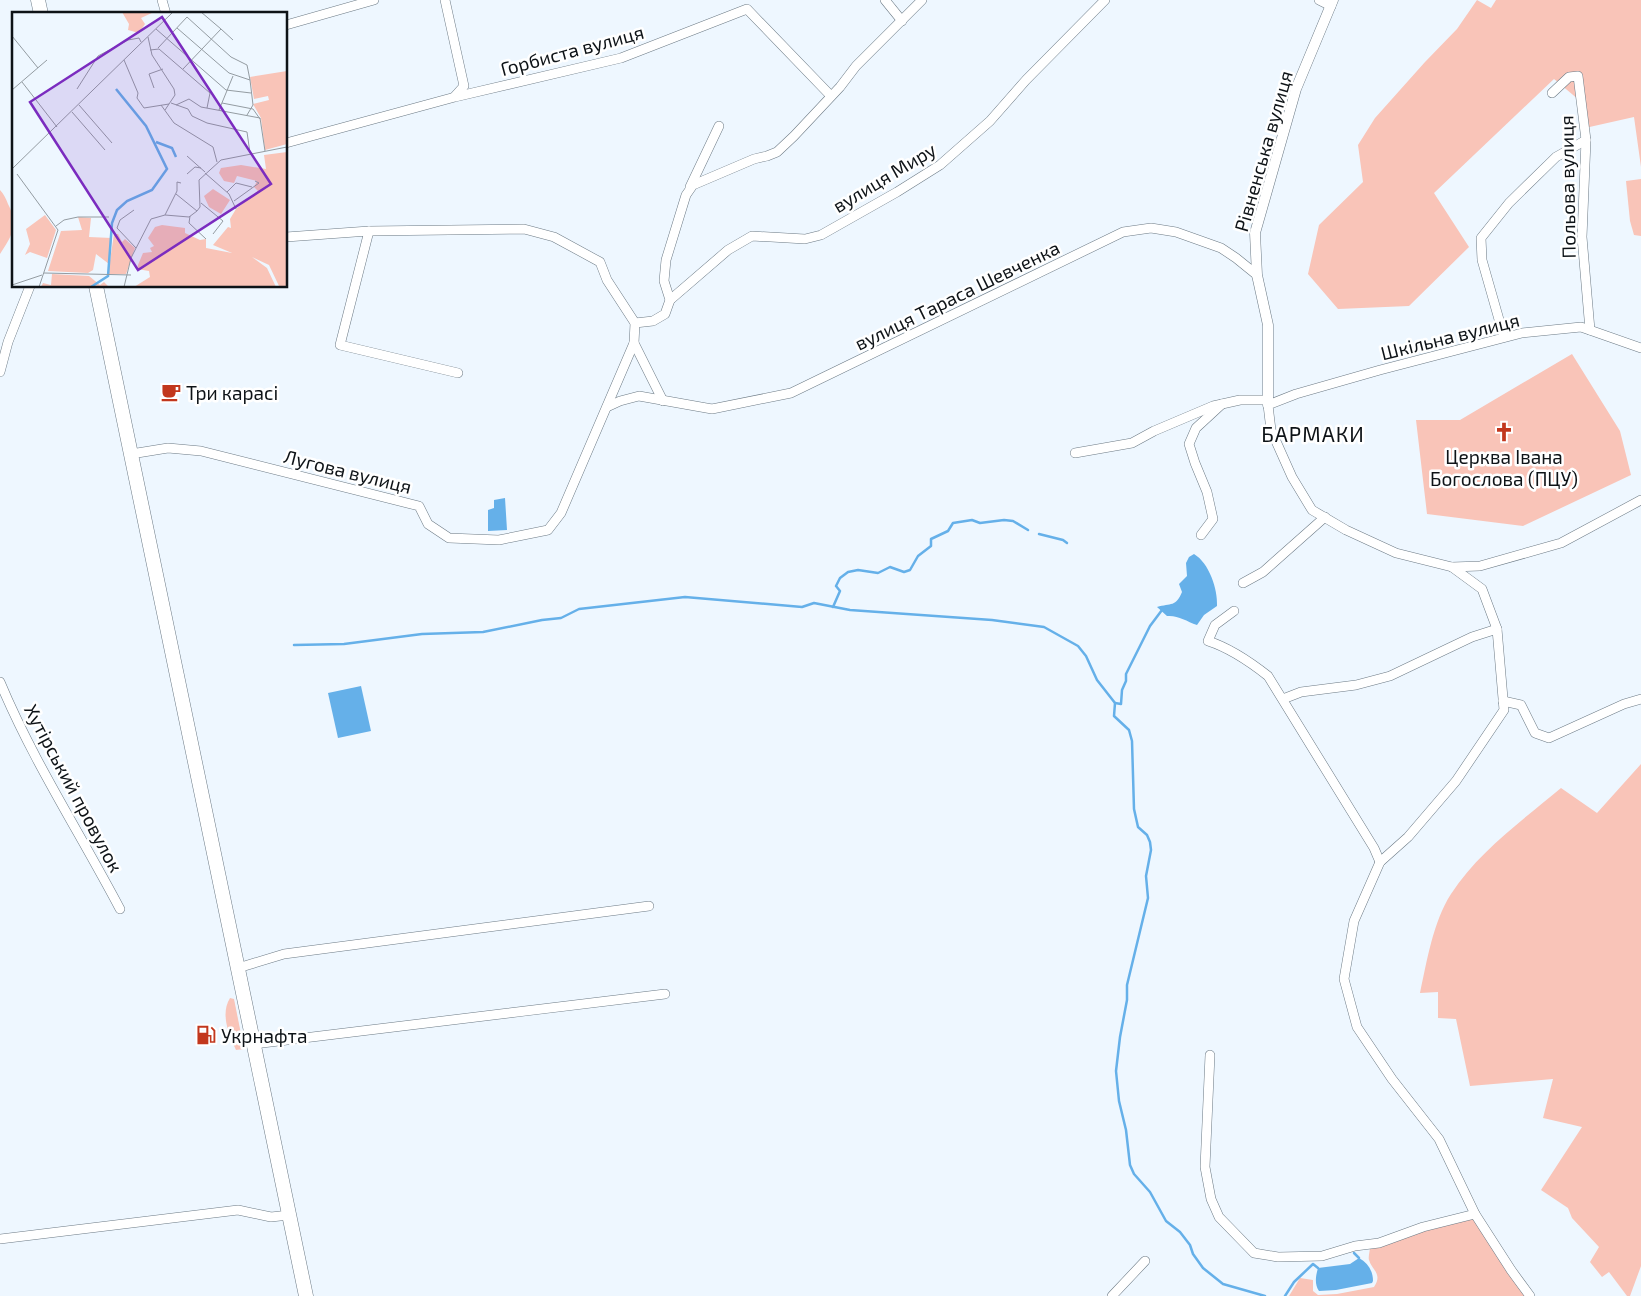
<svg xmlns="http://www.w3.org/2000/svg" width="1641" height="1296" viewBox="0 0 1641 1296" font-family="'Exo 2',sans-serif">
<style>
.green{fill:#f9c4b8}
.water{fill:#65b0e9}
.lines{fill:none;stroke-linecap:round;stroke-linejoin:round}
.stream{stroke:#65b0e9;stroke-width:2.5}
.minor-casing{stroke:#6c7a85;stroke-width:10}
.tertiary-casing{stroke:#6c7a85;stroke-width:11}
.primary-casing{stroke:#6c7a85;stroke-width:15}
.minor{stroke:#fff;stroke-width:9}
.tertiary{stroke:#fff;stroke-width:10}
.primary{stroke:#fff;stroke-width:14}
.labels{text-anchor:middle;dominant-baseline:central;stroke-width:5;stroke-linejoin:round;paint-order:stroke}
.street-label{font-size:19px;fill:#0e1317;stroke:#fff}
.poi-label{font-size:19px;fill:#0e1317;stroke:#fff;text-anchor:start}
.quarter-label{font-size:21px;letter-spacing:1px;fill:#0e1317;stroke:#fff}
.inset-river{fill:none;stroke:#65b0e9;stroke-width:2.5}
.inset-road{fill:none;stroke:#949ca2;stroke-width:1}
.view{fill:#7b2cbf;fill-opacity:0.15;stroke:#7b2cbf;stroke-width:2.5}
.inset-edge{fill:none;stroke:#0e1317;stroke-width:2.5}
</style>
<rect width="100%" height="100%" fill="#eef7ff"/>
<g class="green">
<path d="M1477,0L1491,8L1496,0H1641V167L1634,117L1585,128V105L1554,79L1434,193L1469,247L1409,306L1338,309L1308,274L1319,225L1363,182L1358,145L1375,118L1425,62L1457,29Z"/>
<path d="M1641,179V236L1634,235L1630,221L1626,181Z"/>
<path d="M0,190C4,194 6,199 8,204C19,225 12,236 0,254Z"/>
<path d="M1572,354L1620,431L1631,475L1523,526L1427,514L1416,420H1460Z"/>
<path d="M1641,764V1266L1630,1296H1627L1609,1272L1602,1277L1590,1262L1599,1247L1572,1218L1568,1208L1541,1190L1582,1127L1543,1118L1553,1079L1470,1086L1456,1019L1438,1018V992L1420,993C1427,961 1433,922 1451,894C1479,851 1523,820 1561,788L1597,813Z"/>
<path d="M230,998L234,999L244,1049L236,1050C229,1035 220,1014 230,998Z"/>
<path d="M1473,1218L1525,1296H1289L1300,1278L1313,1280V1291L1318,1295L1337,1294L1374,1287C1383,1274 1372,1270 1369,1260C1368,1257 1370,1251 1370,1247L1424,1230Z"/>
</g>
<g class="water">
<path d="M505,498L507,530L488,531V510L494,508V500Z"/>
<path d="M1194,554C1209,563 1218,589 1217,606L1204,615L1197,625C1186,621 1178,615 1167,616L1157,607C1171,603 1176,607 1182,592L1179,584L1187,576L1186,563L1189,557Z"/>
<path d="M361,686L371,731L338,738L328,693Z"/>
<path d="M1359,1258C1368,1263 1373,1271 1373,1281L1372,1283L1336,1290L1319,1291C1314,1284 1316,1275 1318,1268L1350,1264Z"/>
</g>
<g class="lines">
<g class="stream">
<path d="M1039,534L1063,540L1067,543"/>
<path d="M833,607L840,591L836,586L840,578L848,572L858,570L878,573L890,567L904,572L910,570L918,556L931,546V539L948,531L953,523L972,520L980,523L1004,520L1013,521L1028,530"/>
<path d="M294,645L344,644L422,634L483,632L542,620L561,618L579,609L685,597L802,607L814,603L850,610L992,620L1044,627L1078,646L1086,656L1097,680L1115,703L1114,716L1129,730L1132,741L1134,809L1138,827L1147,835L1150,842L1151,850L1146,876L1148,898L1127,985V1000L1120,1037L1116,1071L1119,1101L1126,1130L1130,1165L1134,1174L1150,1192L1166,1221L1180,1232L1190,1245L1193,1254L1203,1268L1223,1284L1265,1296"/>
<path d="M1115,703L1121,704L1122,690L1126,681V674L1150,626L1162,610"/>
<path d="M1354,1253L1359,1258"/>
<path d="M1285,1296L1294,1282L1313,1264L1318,1268"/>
</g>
<defs>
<g id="minor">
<path d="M162,0L166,14"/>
<path d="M445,0L464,86L455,96"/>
<path d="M885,0L902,21"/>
<path d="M1319,0L1331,6"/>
<path d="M286,25L374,0"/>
<path d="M1552,93L1569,77L1578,76L1586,140L1582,237L1590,330"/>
<path d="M286,143L455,97L621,58L747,9L831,96"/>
<path d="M690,187L719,126"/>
<path d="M369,231L340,345L458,373"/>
<path d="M286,237L369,231L524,229L554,237L600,262L607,280L635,323L634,343L663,401"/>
<path d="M670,300L728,250L752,236L805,239L821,235L897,192L940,165L990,121L1026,80L1105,0"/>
<path d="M635,323L653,321L665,314L670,300L664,281L666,260L686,195L693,185L754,159L767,156L777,152L794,136L840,87L856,66L922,0"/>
<path d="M1504,337L1482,260L1481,238L1509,203L1556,157L1586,140"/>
<path d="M0,372L8,342L30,286"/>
<path d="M607,407L620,401L639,396L712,409L791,393L1123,232L1151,228L1176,232L1221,248L1236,258L1257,275"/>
<path d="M1075,453L1132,443L1154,431L1213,406L1240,400H1267"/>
<path d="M131,454L168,448L201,451L419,506L428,524L449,538L499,540L548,530L561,513L634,343"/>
<path d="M1201,535L1213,519L1207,492L1195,463L1189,444L1196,428L1222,404"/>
<path d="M1452,567L1480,566L1561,543L1641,500"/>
<path d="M1243,583L1263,572L1325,517"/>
<path d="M1234,611L1215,625L1208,641C1230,648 1249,661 1268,676L1374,848L1380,862"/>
<path d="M0,682C33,761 80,833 120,909"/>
<path d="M1283,699L1301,692L1356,685L1390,676L1472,637L1497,629"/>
<path d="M1503,701L1521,705L1535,733L1549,738L1624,704L1641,699"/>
<path d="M238,968L284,954L649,906"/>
<path d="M254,1044L665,994"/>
<path d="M1210,1055L1205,1167L1211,1199L1219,1217L1254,1253L1278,1257L1322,1256L1355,1246L1379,1243L1423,1227L1475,1214"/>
<path d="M0,1239L238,1210L271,1217L289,1215"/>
<path d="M1112,1296L1145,1261"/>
<path d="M1530,1296L1511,1270L1475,1214L1439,1139L1392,1079L1357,1027L1344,979L1354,921L1380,862L1408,837L1456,781L1504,710L1497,629L1482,589L1452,567L1396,553L1346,530L1312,510L1292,477L1271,430L1268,405L1296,394L1380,370L1522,333L1581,327L1641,348"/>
</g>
<path id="tertiary" d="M1268,405V325L1257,275L1255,233L1296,89L1333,0"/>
<g id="primary">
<path d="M38,0L41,14"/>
<path d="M96,286L306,1296"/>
</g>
</defs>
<use href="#minor" class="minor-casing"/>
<use href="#tertiary" class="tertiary-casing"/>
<use href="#primary" class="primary-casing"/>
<use href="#minor" class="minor"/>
<use href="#tertiary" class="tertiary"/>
<use href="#primary" class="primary"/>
</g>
<defs>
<symbol id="cafe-bare" viewBox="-9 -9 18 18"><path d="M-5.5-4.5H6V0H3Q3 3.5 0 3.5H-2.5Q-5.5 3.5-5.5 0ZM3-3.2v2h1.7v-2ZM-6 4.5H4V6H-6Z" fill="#c2371d" stroke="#fff" stroke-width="2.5" paint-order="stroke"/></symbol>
<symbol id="church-bare" viewBox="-9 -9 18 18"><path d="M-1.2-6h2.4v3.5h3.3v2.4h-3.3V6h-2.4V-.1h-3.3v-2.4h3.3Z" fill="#c2371d" stroke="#fff" stroke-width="2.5" paint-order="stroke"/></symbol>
<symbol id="fuel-bare" viewBox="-9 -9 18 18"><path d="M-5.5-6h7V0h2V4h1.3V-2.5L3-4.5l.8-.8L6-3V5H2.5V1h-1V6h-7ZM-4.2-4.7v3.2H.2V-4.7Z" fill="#c2371d" stroke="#fff" stroke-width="2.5" paint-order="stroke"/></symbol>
</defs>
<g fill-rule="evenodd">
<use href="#cafe-bare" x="157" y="378" width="28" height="28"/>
<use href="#church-bare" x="1490" y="418" width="28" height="28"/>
<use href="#fuel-bare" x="192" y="1021" width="28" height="28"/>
</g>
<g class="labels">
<g class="street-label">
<text transform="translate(572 50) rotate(-15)">Горбиста вулиця</text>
<text transform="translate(1263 151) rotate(-74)">Рівненська вулиця</text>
<text transform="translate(884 177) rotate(-31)">вулиця Миру</text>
<text transform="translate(1567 187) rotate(-91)">Польова вулиця</text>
<text transform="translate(957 295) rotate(-26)">вулиця Тараса Шевченка</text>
<text transform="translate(1450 336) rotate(-14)">Шкільна вулиця</text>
<text transform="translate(348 471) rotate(14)">Лугова вулиця</text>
<text transform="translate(74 788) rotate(62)">Хутірський провулок</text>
</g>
<g class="poi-label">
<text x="186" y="392">Три карасі</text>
<text x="1504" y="456" text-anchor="middle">Церква Івана<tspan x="1504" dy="22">Богослова (ПЦУ)</tspan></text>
<text x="221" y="1035">Укрнафта</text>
</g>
<g class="quarter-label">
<text x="1313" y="433">БАРМАКИ</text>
</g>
</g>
<g transform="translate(12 12)">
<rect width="275" height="275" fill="#eef7ff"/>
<path d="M110,0H142L129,6L133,12L127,21L116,18L117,12ZM275,59V132L253,138L249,106L241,92L257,88L256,84L242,87L238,65ZM275,140V275L267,274L257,253L240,245L255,256L264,275H122L138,265L137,259L125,257L126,253L131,241L140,240L138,236L142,234L136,226L143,215L150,213L173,216V221L188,228L194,227V236L220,241L201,233L216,215L219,216L218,207L224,197L246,179L242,175L245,169L225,164L222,171L212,169L207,161L209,156L229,153L254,157L252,143ZM201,177L218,188L209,202L197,195L192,184ZM33,203L44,218L35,246L18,240L13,243L18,232L14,217ZM66,205L79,206L77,225L100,226L97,252L84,242L81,258L76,261L36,259L49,219L70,218ZM102,222H106L110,230L113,227L123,236L114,262H96ZM40,262L77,264L88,273L92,270L97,275H29L31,271L39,273Z" fill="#f9c4b8"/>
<path class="inset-river" d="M144,130L160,136L164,145M79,275L96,264L100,211L105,198L115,189L140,178L155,157L134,114L104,77"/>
<path class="inset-road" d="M165,16L217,61L238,68L241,93L235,103M144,17L214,78L239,81M209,17L221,28M0,24L26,56M136,25L140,43L162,77L163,83L153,98M146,36L175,5L219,45L235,53L238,68M138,38L147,37L198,81L195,96M112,48L126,81L125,86L132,96L157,92M171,57L209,17L189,0M10,70L45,115M142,76L137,62L151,57M65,77L86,44L116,28L127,26L129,30M0,78L35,48M159,91L176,97L180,104L195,111L235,120L238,141M210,91L241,97L248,107M67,93L100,131M149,93L162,111L201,135L205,150M164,93L177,87L189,95L248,106L253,139M207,98L221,64M60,100L93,138M175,144L193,160M1,156L161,0M193,161L217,182L224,197M5,162L46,218L27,275M175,162L183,155L189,156M215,180L224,171L240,175M164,182L185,199M222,189L247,171L243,169M189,191L211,209L201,222M122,198L108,208L105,216L124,236M153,203L165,179V170L169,171M178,204L177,211L194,227M44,214L52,208L66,205H97M32,261L119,263M0,273L30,263M112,275L119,246L139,207L153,203L177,205L185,199L188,195L187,168L209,148L275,135"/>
<path class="view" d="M150,5L259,172L126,258L18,90Z"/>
<rect width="275" height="275" class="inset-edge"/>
</g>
</svg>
